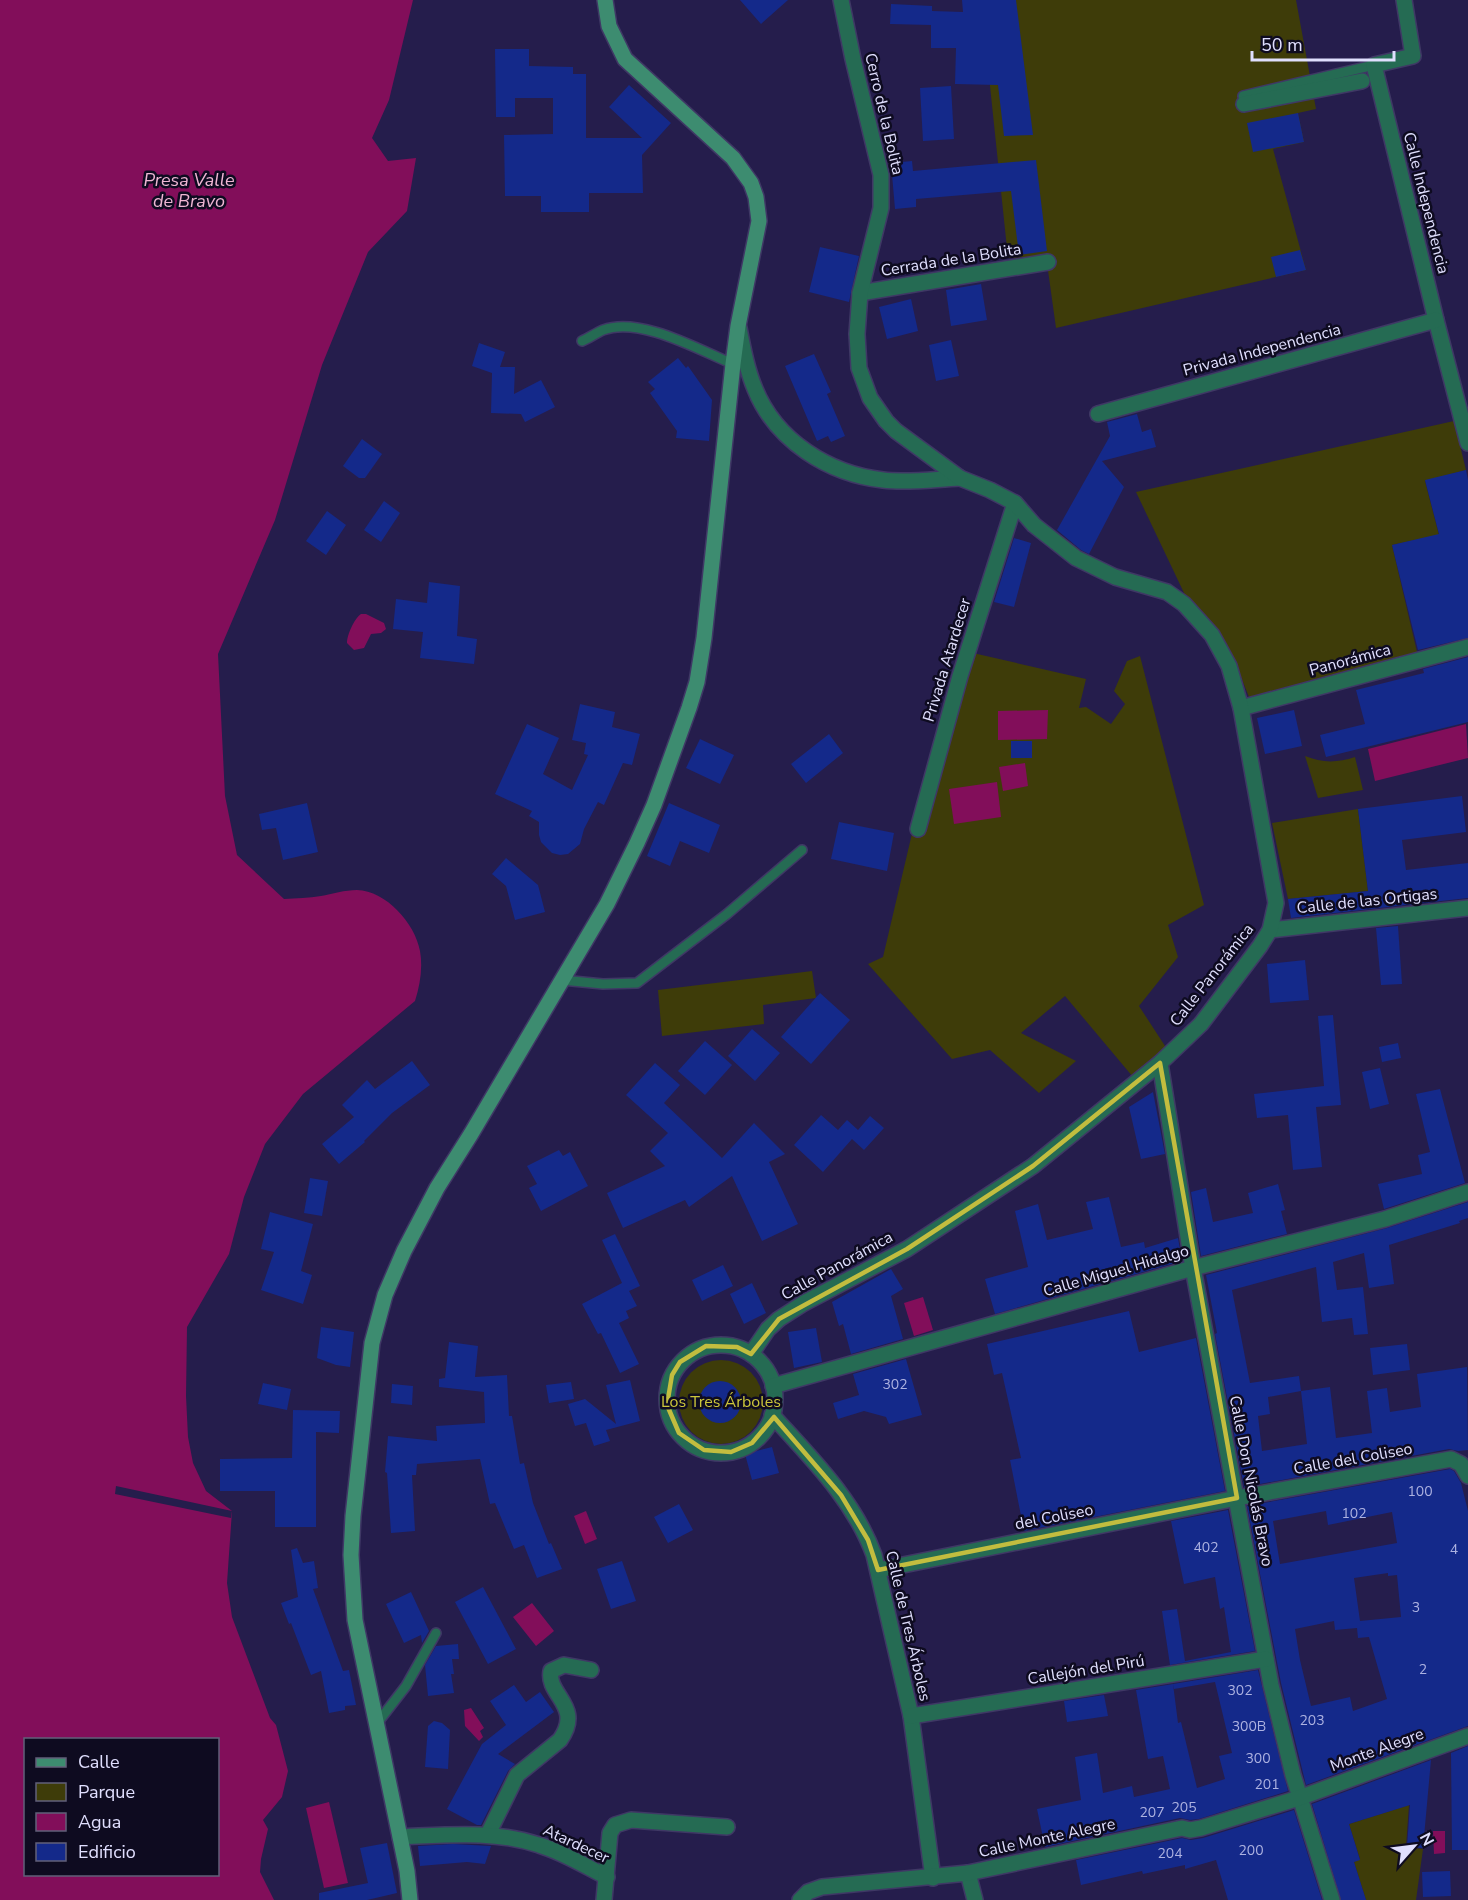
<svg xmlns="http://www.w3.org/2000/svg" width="1468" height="1900" viewBox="0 0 1468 1900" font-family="'Nunito Sans',sans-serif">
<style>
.green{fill:#3e3c09}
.water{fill:#820e5a;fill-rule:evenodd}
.pier{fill:#251d4c}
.building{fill:#14298a;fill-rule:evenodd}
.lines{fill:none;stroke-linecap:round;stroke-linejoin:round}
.lane-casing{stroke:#3f3865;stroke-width:12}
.street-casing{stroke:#3f3865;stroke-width:18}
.secondary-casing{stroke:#3f3865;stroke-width:18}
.lane{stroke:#256b53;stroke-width:9}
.street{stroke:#256b53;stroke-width:15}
.secondary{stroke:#3d8c70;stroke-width:15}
.marked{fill:none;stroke:#c2bd3f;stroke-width:4.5;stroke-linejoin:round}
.labels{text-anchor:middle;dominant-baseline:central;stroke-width:5;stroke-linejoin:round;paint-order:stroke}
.number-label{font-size:14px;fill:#adb2e1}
.street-label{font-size:16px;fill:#e0dffe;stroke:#0e0b20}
.park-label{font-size:16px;fill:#ccc63b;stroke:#0e0b20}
.water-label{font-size:18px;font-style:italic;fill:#f0b6d4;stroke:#0e0b20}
</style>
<rect width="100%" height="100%" fill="#251d4c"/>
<g class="green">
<path d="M981,0H1296L1316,109L1298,113L1304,142L1273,149L1306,270L1056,328L1046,256L1008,258Z"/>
<path d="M1454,421L1466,470L1425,481L1439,535L1392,545L1417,652L1249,697L1233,657L1217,629L1185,595L1136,492Z"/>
<path d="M973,653L1086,679L1079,708L1086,707L1111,724L1125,704L1114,691L1127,661L1140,656L1204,905L1168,925L1178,957L1139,1006L1167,1049L1133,1077L1065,996L1021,1033L1076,1061L1039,1093L990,1050L952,1059L868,964L883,957L918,808Z"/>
<path d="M1305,756C1322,763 1337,763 1355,757L1363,790L1318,798Z"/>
<path d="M1358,809L1368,891L1288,899L1272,823Z"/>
<path d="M812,971L816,998L763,1005L764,1024L662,1036L658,990Z"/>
<circle cx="721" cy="1402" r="42"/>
<path d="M1409,1805L1406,1847L1423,1849L1416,1900H1366L1354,1862L1360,1859L1349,1824Z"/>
</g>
<g class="water">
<path d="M0,0H413L389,100L372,138L388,161L416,158L407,211L368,252L322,365L275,520L218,654L225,796L237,855L284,899C296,898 309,898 321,896C332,894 345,890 357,890C386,891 415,923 420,951C423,968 420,985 415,1001L303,1094L265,1144L244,1197L229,1254L187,1327L186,1396L188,1437L193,1463L206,1491L232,1511L227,1583L232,1617L270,1718L276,1725L288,1771L282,1797L263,1820L268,1829L261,1859L260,1872L274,1900H0ZM26,1740H218V1874H26Z"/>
<path d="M361,614H366L384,623L386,629L381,633L371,634L364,648L354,650L347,643C347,635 354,619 361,614Z"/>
<path d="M1048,710L1047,739L998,740V711Z"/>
<path d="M1466,724L1468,758L1375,781L1368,749Z"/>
<path d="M1025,763L1028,786L1003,791L999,767Z"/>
<path d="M997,782L1001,817L954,824L949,789Z"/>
<path d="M923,1297L933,1330L914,1336L904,1303Z"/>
<path d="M586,1511L597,1539L585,1544L574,1516Z"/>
<path d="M532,1603L554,1631L536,1646L513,1617Z"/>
<path d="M471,1708L484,1728L480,1731L483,1737L479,1741L465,1726L464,1710Z"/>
<path d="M329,1802L348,1883L324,1888L306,1808Z"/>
<path d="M1433,1831H1445V1853L1434,1854Z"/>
</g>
<path class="pier" d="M116,1486L232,1511L231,1518L115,1494Z"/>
<g class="building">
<path d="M740,0H788L761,24Z"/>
<path d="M962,0H1016L1033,135L1004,136L998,85L955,84L956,48H931V20V25L890,24L891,4L932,6V11L963,12Z"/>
<path d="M495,49H529V66L573,67V74H586V138H642L609,107L629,85L671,123L642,155L643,193H589V212H541V196H505L504,135L553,134V98H515V117H496Z"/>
<path d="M951,86L954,139L923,141L920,88Z"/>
<path d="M1298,113L1304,142L1253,152L1247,123Z"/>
<path d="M1036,160L1047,251L1019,255L1011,191L916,199V207L895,209L891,163L912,161L913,171Z"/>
<path d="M820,247L859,256L849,302L809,292Z"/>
<path d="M1300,250L1306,270L1276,277L1271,257Z"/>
<path d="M981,284L987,320L951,326L946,290Z"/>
<path d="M911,299L918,331L887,339L879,307Z"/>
<path d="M951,340L959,376L936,381L929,345Z"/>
<path d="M479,343L505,352L500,367H515L514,394L541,380L555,407L525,422L521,414L491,413L492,373L472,366Z"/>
<path d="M814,354L831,392L827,394L845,436L831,442L828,436L817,441L785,366Z"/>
<path d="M678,358L686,368L688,366L712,400L709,441L676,438L677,431L650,393L655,389L648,382Z"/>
<path d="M1137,414L1142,432L1151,429L1156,447L1102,461L1124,487L1089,554L1081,550L1057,530L1110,436L1107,422Z"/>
<path d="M362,439L382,454L365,478H359L343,466Z"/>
<path d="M1466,470L1468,480V638L1418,650L1392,545L1439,534L1425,480Z"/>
<path d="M384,501L400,513L381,542L364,530Z"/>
<path d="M327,511L346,525L326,555L306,541Z"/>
<path d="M1014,538L1031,543L1014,607L994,602Z"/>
<path d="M429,582L460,586L457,636L477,639L474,664L420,658L423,632L393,629L396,599L427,603Z"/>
<path d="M1468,657V722L1326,757L1320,735L1365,724L1356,690L1424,673L1423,669Z"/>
<path d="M580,704L615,712L612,727L640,734L632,765L623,763L604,805L598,802L584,829L580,844L568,854L560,855L552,853L541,842L539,835V822L529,816L532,811L495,794L527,724L559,738L543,774L572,790L588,755L584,754L586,743L572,740Z"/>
<path d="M1294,710L1302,746L1265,754L1257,718Z"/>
<path d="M829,734L843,753L806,783L791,764Z"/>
<path d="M700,739L734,755L720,784L686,768Z"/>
<rect x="1011" y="741" width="21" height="17"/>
<path d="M1462,796L1466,832L1402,840L1406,870L1468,863V898L1291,918L1288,899L1368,891L1358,809Z"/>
<path d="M307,803L318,852L283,860L276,828L262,830L259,814Z"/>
<path d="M669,803L720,825L709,853L680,841L670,866L647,856Z"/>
<path d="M839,822L894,833L887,871L831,859Z"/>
<path d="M506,858L538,885L545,912L515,920L506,886L492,874Z"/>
<path d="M1398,926L1402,984L1381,985L1376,928Z"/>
<path d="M1305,960L1309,1000L1270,1003L1267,964Z"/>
<path d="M820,993L850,1020L811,1064L781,1037Z"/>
<path d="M1333,1015L1341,1105L1316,1107L1322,1167L1293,1170L1288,1115L1257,1118L1254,1094L1324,1086L1318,1016Z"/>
<path d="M752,1029L780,1053L755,1081L728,1056Z"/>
<path d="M705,1041L732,1065L705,1095L678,1071Z"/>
<path d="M1398,1043L1401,1058L1382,1062L1379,1047Z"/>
<path d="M412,1061L430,1085L392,1113L364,1141L365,1142L339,1164L322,1144L354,1117L342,1105L367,1080L375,1089Z"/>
<path d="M655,1063L680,1085L664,1103L722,1158L754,1123L785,1154L769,1162L798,1224L762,1241L732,1176L689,1207L685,1200L623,1228L607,1193L665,1166L650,1151L668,1133L626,1095Z"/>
<path d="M1380,1068L1389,1104L1370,1109L1362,1072Z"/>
<path d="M1440,1089L1465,1183L1384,1209L1378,1184L1422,1174L1418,1155L1430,1152L1416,1094Z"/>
<path d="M1153,1092L1165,1154L1141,1159L1129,1107Z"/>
<path d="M821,1115L838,1130L847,1120L858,1130L870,1116L884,1128L864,1150L852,1139L823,1172L794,1145Z"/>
<path d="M559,1150L563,1156L570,1152L588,1186L541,1211L529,1188L537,1184L527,1166Z"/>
<path d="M310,1178L328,1181L322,1216L304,1213Z"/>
<path d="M1278,1184L1285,1210L1281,1211L1287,1234L1201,1256L1191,1192L1206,1188L1213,1222L1253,1213L1248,1193Z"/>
<path d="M1109,1197L1121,1247L1144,1242L1145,1248L1178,1238L1182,1261L995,1314L985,1279L1028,1267L1015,1211L1038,1204L1047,1240L1093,1229L1086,1202Z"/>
<path d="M1468,1202V1218L1459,1221L1460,1223L1389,1245L1394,1284L1369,1288L1364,1253L1333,1262L1337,1290L1363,1287L1368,1334L1354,1335L1352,1318L1322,1322L1316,1267L1232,1290L1250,1383L1299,1376L1301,1391L1330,1387L1336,1438L1372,1433L1367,1391L1387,1388L1390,1412L1421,1407L1417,1374L1467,1367L1468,1450L1458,1451L1449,1449L1244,1487L1215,1334L1217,1333L1206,1275L1387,1228ZM1301,1391L1307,1444L1262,1451L1258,1416L1270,1414L1268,1397Z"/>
<path d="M270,1212L313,1224L301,1271L312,1275L303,1304L261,1290L274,1252L261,1249Z"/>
<path d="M615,1234L640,1286L629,1291L637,1306L626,1311L629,1318L619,1323L639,1364L620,1373L601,1333L598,1334L582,1304L622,1283L602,1240Z"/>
<path d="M723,1265L733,1286L702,1301L692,1280Z"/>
<path d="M891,1269L903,1289L891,1296L903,1339L851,1354L843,1324L839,1326L832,1302Z"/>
<path d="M752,1283L766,1313L744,1324L730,1294Z"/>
<path d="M1129,1311L1139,1352L1196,1338L1225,1491L1024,1531L1010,1460L1021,1458L1002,1373L994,1375L987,1344Z"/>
<path d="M321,1327L354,1332L350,1367L336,1365L317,1358Z"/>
<path d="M816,1328L822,1362L794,1368L788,1332Z"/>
<path d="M449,1342L478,1346L475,1377L507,1375L509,1416H512L520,1464L524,1463L533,1503L549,1544L551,1543L562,1569L537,1578L524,1545L514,1549L495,1503L490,1504L480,1459L417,1464L416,1475H412L415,1531L391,1533L387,1473L385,1472L388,1436L437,1441L436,1426L485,1423L484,1392L439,1387V1379L445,1378Z"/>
<path d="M1407,1344L1410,1370L1373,1375L1370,1348Z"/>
<path d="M906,1359L922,1415L889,1424L886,1417L864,1411L838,1419L833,1403L859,1395L853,1374Z"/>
<path d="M630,1380L640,1421L606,1430L610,1441L594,1446L586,1423L575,1426L568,1404L585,1399L616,1424L606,1385Z"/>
<circle cx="720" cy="1402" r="21"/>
<path d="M571,1382L574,1399L549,1403L546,1385Z"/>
<path d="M263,1383L291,1389L287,1410L258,1404Z"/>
<path d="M392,1384L413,1386L412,1405L391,1403Z"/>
<path d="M293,1410L340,1411L339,1433L316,1432V1527H275V1491H220V1459L292,1458Z"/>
<path d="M772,1447L779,1473L752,1480L745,1454Z"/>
<path d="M1450,1469L1454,1471L1461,1483L1468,1511V1726L1306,1785L1281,1683L1247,1506ZM1326,1511L1328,1525L1392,1512L1397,1543L1280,1564L1273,1521ZM1388,1573V1576L1397,1575L1401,1617L1360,1621L1354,1578ZM1334,1621L1335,1630L1357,1628L1358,1638L1369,1637L1387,1699L1353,1711L1350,1697L1311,1706L1300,1660L1295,1629Z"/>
<path d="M679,1504L693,1530L668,1543L654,1517Z"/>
<path d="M1228,1510L1255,1651L1170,1665L1162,1611L1177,1609L1185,1661L1231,1652L1224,1607L1220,1609L1215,1577L1184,1584L1171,1521Z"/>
<path d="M297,1548L303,1563L314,1561L318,1588L313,1589L343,1671L349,1670L356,1705L345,1706V1710L329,1713L321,1671L311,1675L291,1623L289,1624L281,1603L298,1597L291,1550Z"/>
<path d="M622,1561L636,1601L611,1609L597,1569Z"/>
<path d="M483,1587L516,1649L488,1664L455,1602Z"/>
<path d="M411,1592L429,1631L422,1643L421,1635L404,1643L386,1604Z"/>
<path d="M458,1644L459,1659H452L454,1674H451L454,1693L428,1696L425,1665L436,1646Z"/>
<path d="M1258,1670L1288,1791L1199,1819L1190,1820L1180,1818L1045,1847L1037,1809L1081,1800L1075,1757L1097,1753L1103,1793L1132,1786L1134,1797L1170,1789L1163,1756L1148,1759L1136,1690L1173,1684L1178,1723L1181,1722L1197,1788L1225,1779L1219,1756L1232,1753L1215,1682L1174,1689L1173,1684Z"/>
<path d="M514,1685L526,1702L540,1692L554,1712L498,1754L515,1764L508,1771L481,1825H477L447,1809L482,1744L506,1725L490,1701Z"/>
<path d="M1104,1695L1108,1716L1067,1722L1064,1701Z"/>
<path d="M434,1721L442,1723L450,1730L448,1769L425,1767L428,1726Z"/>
<path d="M1468,1746V1850H1452L1451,1753Z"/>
<path d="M1431,1760L1423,1848L1407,1847L1410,1805L1349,1824L1360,1860L1354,1862L1366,1900H1341L1312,1804Z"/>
<path d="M1294,1810L1322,1900H1228L1216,1860L1185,1869V1865L1143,1874L1142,1871L1081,1885L1076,1860L1182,1838L1191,1840L1203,1838Z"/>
<path d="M387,1843L397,1893L367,1900H319V1893L368,1883L360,1848Z"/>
<path d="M453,1844L491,1846L485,1864L467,1862L420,1866L418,1846Z"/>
<path d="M1450,1871L1451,1896L1423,1897L1422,1872Z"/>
</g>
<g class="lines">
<defs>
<g id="lane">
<path d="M1243,96L1374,65"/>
<path d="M582,341C589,338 596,333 603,330C640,316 699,350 733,364"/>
<path d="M562,980L603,984L637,983L727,914L802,850"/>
<path d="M378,1722L406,1686L436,1633"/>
</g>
<g id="street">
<path d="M1404,0L1413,56L1374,65L1436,320L1468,443"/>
<path d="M1244,104L1362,81"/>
<path d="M860,293L1048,262"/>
<path d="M739,328C743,349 747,370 755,389C776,441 829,474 883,480C908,483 935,479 960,478"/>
<path d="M1098,414L1436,320"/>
<path d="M1241,708L1468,647"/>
<path d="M918,829L960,676L1015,503"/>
<path d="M1270,930L1468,908"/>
<path d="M1160,1063L1193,1268L1271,1685L1293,1775L1332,1900"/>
<circle cx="721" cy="1399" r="54"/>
<path d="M751,1354L768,1329L779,1319L804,1303L907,1249L1033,1166L1160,1063L1201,1024L1260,946L1270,930L1276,903L1241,708L1229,666L1212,635L1184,604L1167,592L1115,577L1076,558L1034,525L1015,503L990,490L960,478L896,431L886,421L870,398L859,368L857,334L860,293L881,208V175L853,59L841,0"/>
<path d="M773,1386L1193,1268L1385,1219L1468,1192"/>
<path d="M772,1415C811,1458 854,1500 874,1555L911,1716L933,1878"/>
<path d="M878,1570L1237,1498L1451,1459L1461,1464L1468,1476"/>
<path d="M911,1716L1266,1659"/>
<path d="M488,1834L517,1775L560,1740C584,1706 546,1695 551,1671L564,1665L591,1670"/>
<path d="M400,1837C447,1835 494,1830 539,1845C563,1852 585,1866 607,1877"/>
<path d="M968,1873L975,1900"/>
<path d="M604,1900L610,1833L615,1825L631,1820L727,1827"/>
<path d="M800,1900L808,1892L822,1887L968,1873L1182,1828L1190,1830L1201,1828L1299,1798L1468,1736"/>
</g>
<path id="secondary" d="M410,1900L407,1871L400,1837L355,1620L351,1555L353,1516L372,1343L385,1295L404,1251L437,1188L471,1134L607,904L637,843L654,805L689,708L697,682L704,638L733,364L738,326L759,221L756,197L751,183L733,158L625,59L609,26L605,0"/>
</defs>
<use href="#lane" class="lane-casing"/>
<use href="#street" class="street-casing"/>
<use href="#secondary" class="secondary-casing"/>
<use href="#lane" class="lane"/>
<use href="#street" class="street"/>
<use href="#secondary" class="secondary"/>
</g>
<path class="marked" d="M1160,1063L1237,1498L878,1570L868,1540L841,1495L774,1417L752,1443L731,1452L704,1450L679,1433L667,1405L672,1375L680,1362L706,1346L737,1347L751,1354L779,1319L907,1249L1033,1166Z"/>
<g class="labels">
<g class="number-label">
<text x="895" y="1384">302</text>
<text x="1420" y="1491">100</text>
<text x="1354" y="1513">102</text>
<text x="1206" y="1547">402</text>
<text x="1454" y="1549">4</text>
<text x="1416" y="1607">3</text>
<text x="1423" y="1669">2</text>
<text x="1240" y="1690">302</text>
<text x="1312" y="1720">203</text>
<text x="1249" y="1726">300B</text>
<text x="1258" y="1758">300</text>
<text x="1267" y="1784">201</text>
<text x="1184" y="1807">205</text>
<text x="1152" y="1812">207</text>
<text x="1251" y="1850">200</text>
<text x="1170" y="1853">204</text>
</g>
<g class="street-label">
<text transform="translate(884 114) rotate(77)">Cerro de la Bolita</text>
<text transform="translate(1426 203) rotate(76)">Calle Independencia</text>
<text transform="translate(951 260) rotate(-9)">Cerrada de la Bolita</text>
<text transform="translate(1262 350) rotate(-15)">Privada Independencia</text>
<text transform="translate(947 660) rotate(-73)">Privada Atardecer</text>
<text transform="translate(1350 660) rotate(-15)">Panorámica</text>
<text transform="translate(1367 901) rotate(-6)">Calle de las Ortigas</text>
<text transform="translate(1212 975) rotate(-52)">Calle Panorámica</text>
<text transform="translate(837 1266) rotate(-29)">Calle Panorámica</text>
<text transform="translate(1116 1271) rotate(-16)">Calle Miguel Hidalgo</text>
<text transform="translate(1353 1459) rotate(-10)">Calle del Coliseo</text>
<text transform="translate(1251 1481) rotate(79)">Calle Don Nicolás Bravo</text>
<text transform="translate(1054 1517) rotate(-11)">del Coliseo</text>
<text transform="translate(908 1626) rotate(77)">Calle de Tres Árboles</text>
<text transform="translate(1086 1670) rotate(-9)">Callejón del Pirú</text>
<text transform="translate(1377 1750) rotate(-20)">Monte Alegre</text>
<text transform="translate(1047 1838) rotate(-12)">Calle Monte Alegre</text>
<text transform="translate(576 1844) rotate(25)">Atardecer</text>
</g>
<g class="park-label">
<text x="721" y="1402">Los Tres Árboles</text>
</g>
<g class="water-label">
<text x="189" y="180">Presa Valle<tspan x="189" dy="21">de Bravo</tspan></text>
</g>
</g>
<rect x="24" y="1738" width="195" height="138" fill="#0e0b20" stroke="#626079" stroke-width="1.5"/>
<rect x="36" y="1758" width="30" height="9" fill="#3d8c70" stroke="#626079" stroke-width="1.5"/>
<text x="78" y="1768" font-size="18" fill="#e0dffe">Calle</text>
<rect x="36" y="1783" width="30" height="18" fill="#3e3c09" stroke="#626079" stroke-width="1.5"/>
<text x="78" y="1798" font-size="18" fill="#e0dffe">Parque</text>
<rect x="36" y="1813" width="30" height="18" fill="#820e5a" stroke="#626079" stroke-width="1.5"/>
<text x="78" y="1828" font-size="18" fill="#e0dffe">Agua</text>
<rect x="36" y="1843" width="30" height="18" fill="#14298a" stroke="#626079" stroke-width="1.5"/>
<text x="78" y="1858" font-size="18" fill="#e0dffe">Edificio</text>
<g transform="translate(1414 1846) rotate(62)" stroke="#0e0b20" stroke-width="4.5" paint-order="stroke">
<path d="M0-4.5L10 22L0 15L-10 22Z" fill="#e0dffe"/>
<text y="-9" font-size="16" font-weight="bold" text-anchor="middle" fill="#e0dffe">N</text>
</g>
<path d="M1252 51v9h142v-9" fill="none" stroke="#e0dffe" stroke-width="3"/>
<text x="1261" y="51" font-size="18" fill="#e0dffe" stroke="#0e0b20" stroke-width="4.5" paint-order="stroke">50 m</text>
</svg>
